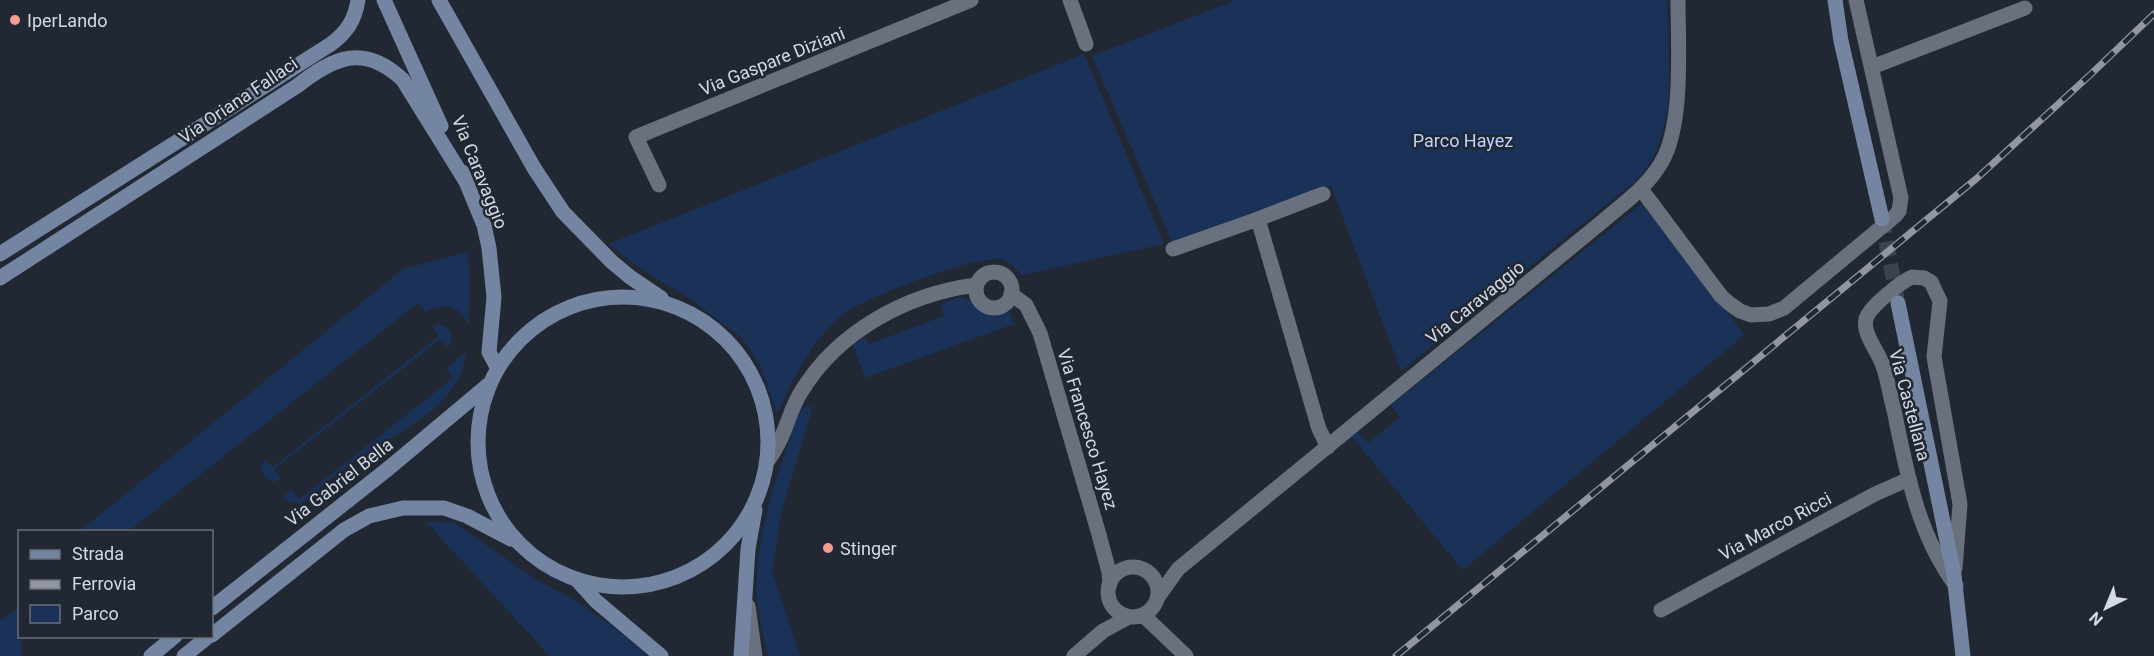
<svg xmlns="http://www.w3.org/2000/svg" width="2154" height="656" viewBox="0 0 2154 656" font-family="Roboto,sans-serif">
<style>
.green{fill:#1a3158}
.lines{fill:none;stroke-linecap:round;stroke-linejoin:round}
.secondary-tunnel{stroke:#3c434d;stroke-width:15;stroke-dasharray:15 8;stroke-linecap:butt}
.street{stroke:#69717f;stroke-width:15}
.secondary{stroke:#7485a1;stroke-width:15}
.rail-casing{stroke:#91969f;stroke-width:7}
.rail{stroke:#212833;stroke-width:4.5;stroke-dasharray:14;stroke-linecap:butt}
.poi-dot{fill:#f59c91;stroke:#212833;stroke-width:2}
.labels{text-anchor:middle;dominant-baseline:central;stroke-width:5;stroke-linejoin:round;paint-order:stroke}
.poi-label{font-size:18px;fill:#d5d9e1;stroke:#212833;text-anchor:start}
.street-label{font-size:18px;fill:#d5d9e1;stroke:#212833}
.park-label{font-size:18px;fill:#bdd5fc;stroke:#212833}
</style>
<rect width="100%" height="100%" fill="#212833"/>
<g class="green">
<path d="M1236,0H1667C1668,50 1677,117 1651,161C1646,169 1639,176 1633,183L1401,371L1331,186L1172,242L1092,56Z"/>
<path d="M1084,54L1164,244L1022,275C1017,271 1011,263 1005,260C981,252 877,295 853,308C843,313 832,324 825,332C803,356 791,385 777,415L761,366L742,338L690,299L644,271L608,244Z"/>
<path d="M1648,199L1744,335L1463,570L1351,436L1358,431L1368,443L1400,417L1391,405Z"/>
<path d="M467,252L470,276L469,326C459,304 445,302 425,312L418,303L129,531H80L403,269Z"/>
<path d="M959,297C980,300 983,322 1009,311L1014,324L865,378L853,344L865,337L869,344L944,316L941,304Z"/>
<path d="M437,324C451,325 456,337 448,348L441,339L274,469L281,479L273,482L265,478L261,467L265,459L273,467L439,336L432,327Z"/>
<path d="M466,352C460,407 399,431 359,458C338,472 320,488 301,504L289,502L283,497L291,490L299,499L453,378L446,368Z"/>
<path d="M813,406L781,514L772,571L800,656H768C763,637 759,617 757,597C754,536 777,475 797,418L802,408Z"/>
<path d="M425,521L454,523L537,580L571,598L610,624L648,656H550Z"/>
<path d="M19,605L20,636L21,637L22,656H0V621L15,611Z"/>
</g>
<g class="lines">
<path class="secondary-tunnel" d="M1882,219L1897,299"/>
<g class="street">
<path d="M1070,0L1086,44"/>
<path d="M1872,67L2025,8"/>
<path d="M659,185L636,137L971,0"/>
<path d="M1641,189L1721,296L1730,304L1740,311L1751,315L1769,314L1784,308L1895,216L1899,211L1901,198L1856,0"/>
<path d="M1258,219L1323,194"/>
<path d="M1173,249L1258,219L1319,429L1328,447"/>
<circle cx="994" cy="290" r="18"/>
<path d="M1011,294L1026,305L1040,333L1098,531L1109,572L1110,584"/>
<path d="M767,462C772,455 777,447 781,438C788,423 792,406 801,392C838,331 907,294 976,285"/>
<circle cx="1133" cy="592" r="25"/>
<path d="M1955,569L1960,504L1934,357L1940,301L1931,282L1924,278L1912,277C1901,282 1869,307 1866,319C1862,334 1879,352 1883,366C1888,380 1890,396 1894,410C1907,473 1917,533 1956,586"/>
<path d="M1158,597L1178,569L1603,221C1624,203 1647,187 1661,163C1684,126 1678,44 1678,0"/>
<path d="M748,606L755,656"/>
<path d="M1661,610L1875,494L1909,479"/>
<path d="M1143,615L1186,656"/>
<path d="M1074,656L1103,631L1129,617"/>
</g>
<g class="secondary">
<path d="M384,0L441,126"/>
<path d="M439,0L534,168L563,212L612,262L630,277L661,298"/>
<path d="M1835,0L1841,41L1882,219"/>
<path d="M462,172L484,225L489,248L494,297L489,352L497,367"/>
<path d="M0,254L331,44C347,32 355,20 358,0"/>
<path d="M0,278L297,86C334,57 364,43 403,80L465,180"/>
<circle cx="623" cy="442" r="145"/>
<path d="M1898,303L1954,575L1963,656"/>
<path d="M577,580L596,601L661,656"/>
<path d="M212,608L389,468L488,385"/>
<path d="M212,635L344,530L369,516L403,508H444L467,516L511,539"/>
<path d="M151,656L175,636"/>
<path d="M184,656L209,636"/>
<path d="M741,656L748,549L755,510"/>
</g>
<defs>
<path id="rail" d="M1396,656L1976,179L2090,75L2154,14"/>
</defs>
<use href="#rail" class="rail-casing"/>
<use href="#rail" class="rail"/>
</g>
<g class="poi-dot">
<circle cx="15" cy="20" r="6"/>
<circle cx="828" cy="548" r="6"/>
</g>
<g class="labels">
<g class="poi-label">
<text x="27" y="20">IperLando</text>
<text x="840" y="548">Stinger</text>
</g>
<g class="street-label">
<text transform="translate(772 61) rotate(-22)">Via Gaspare Diziani</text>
<text transform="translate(238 100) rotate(-34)">Via Oriana Fallaci</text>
<text transform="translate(480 172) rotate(68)">Via Caravaggio</text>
<text transform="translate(1475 302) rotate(-39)">Via Caravaggio</text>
<text transform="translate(1910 405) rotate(75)">Via Castellana</text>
<text transform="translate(1088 429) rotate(73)">Via Francesco Hayez</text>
<text transform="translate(339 482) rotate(-38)">Via Gabriel Bella</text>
<text transform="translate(1775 526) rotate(-28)">Via Marco Ricci</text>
</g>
<g class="park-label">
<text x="1463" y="140">Parco Hayez</text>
</g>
</g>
<rect x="18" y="530" width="195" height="108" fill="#212833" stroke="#696f79" stroke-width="1.5"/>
<rect x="30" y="550" width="30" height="9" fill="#7485a1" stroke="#696f79" stroke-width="1.5"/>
<text x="72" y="560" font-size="18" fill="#d5d9e1">Strada</text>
<rect x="30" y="580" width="30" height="9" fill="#91969f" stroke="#696f79" stroke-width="1.5"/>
<text x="72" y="590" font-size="18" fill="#d5d9e1">Ferrovia</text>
<rect x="30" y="605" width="30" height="18" fill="#1a3158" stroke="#696f79" stroke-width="1.5"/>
<text x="72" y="620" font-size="18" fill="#d5d9e1">Parco</text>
<g transform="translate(2106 608) rotate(223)" stroke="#212833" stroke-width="4.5" paint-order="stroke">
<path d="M0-4.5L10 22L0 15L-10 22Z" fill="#d5d9e1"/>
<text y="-9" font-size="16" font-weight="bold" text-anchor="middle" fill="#d5d9e1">N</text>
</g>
</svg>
